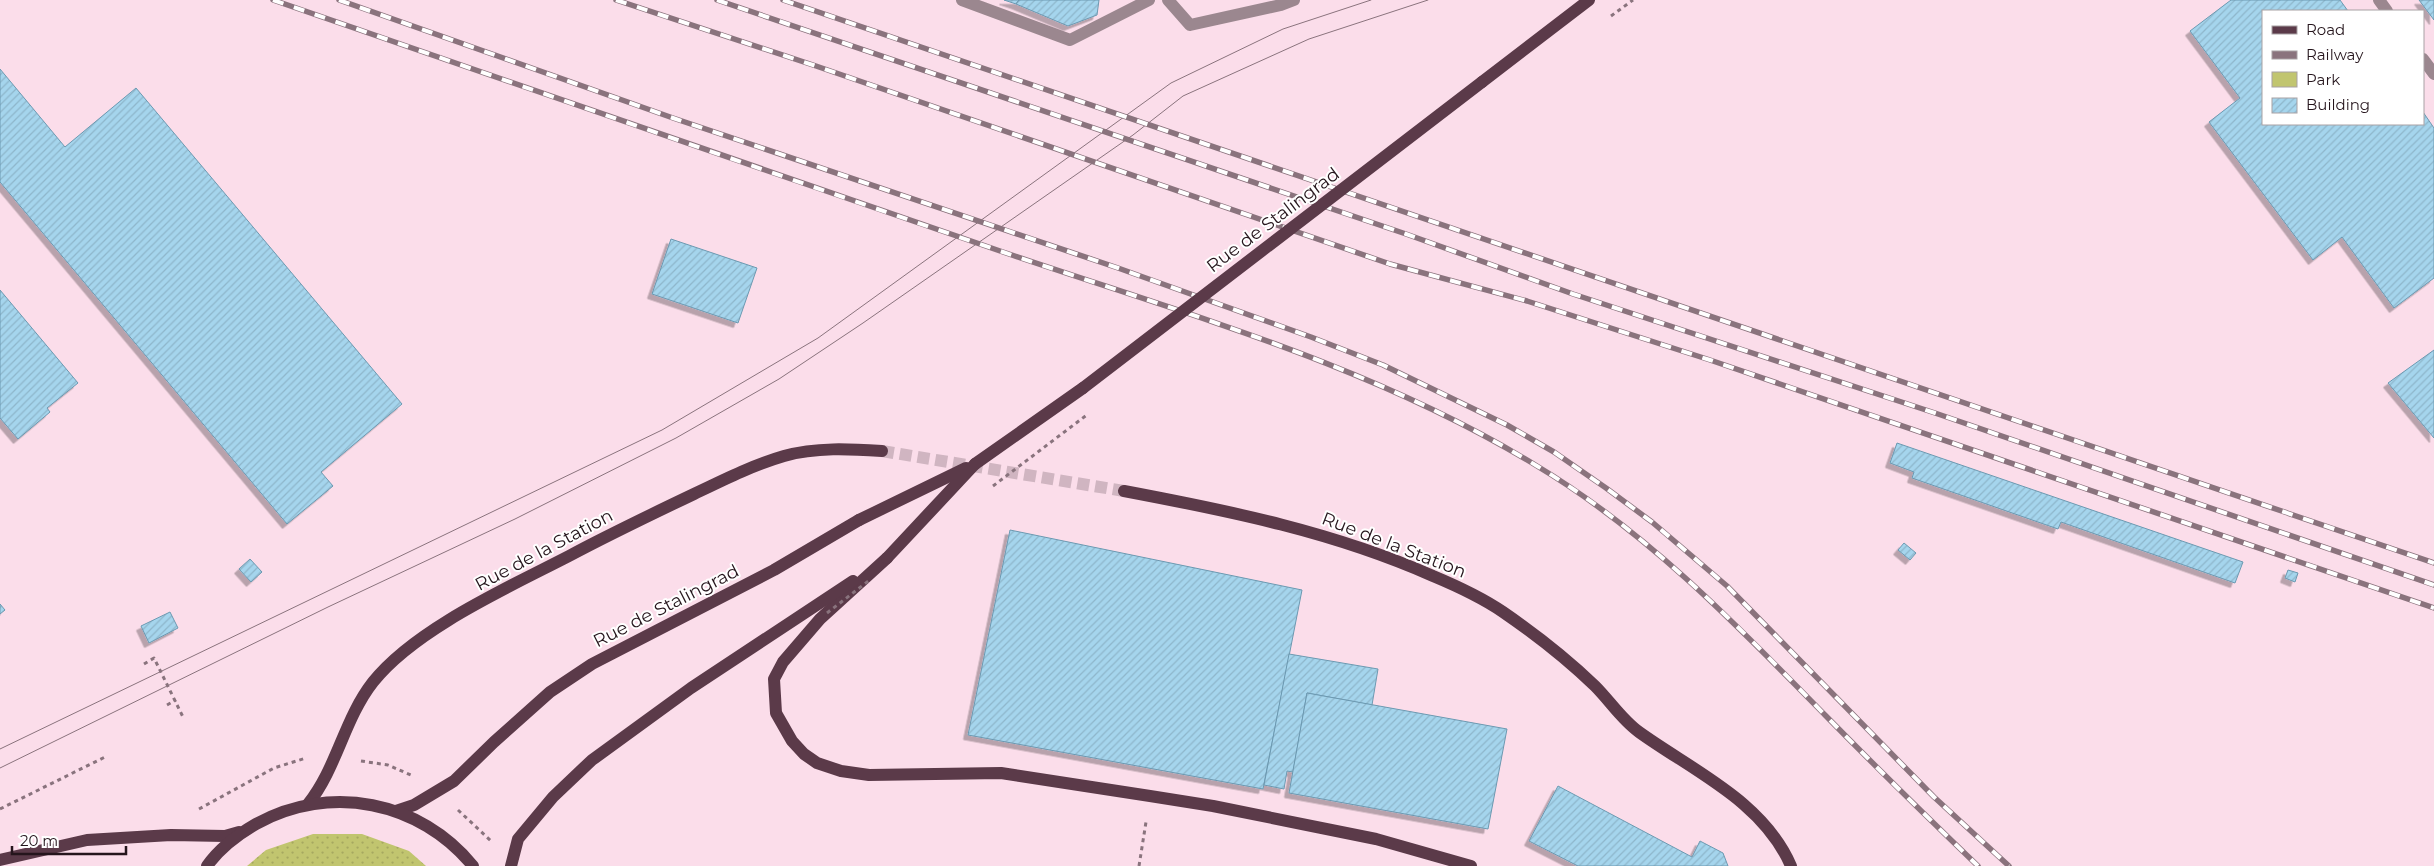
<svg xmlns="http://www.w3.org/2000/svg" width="2434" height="866" viewBox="0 0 2434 866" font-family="Montserrat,sans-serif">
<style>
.green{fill:url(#green-dots)}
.building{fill:url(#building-hatch);stroke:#6c99b1;filter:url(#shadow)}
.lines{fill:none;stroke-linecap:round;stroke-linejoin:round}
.major-tunnel{stroke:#d0b5c1;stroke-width:12;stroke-dasharray:12 6;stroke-linecap:butt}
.path{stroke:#89737d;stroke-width:3;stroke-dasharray:4 4;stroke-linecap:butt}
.minor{stroke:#9b878f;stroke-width:12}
.major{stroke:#5b3a49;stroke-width:12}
.tram{stroke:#8a737d;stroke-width:1}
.rail-casing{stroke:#8a737d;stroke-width:5.5}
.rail{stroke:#fff;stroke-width:4;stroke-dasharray:11;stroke-linecap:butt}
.path-bridge{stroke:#89737d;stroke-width:3;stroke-dasharray:4 4;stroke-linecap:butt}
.major-bridge{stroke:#5b3a49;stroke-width:12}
.labels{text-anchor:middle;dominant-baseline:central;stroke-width:4;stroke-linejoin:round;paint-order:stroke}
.street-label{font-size:18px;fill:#25151c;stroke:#fff}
</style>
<defs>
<pattern id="green-dots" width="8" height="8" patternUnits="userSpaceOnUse" patternTransform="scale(1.25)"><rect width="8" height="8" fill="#c1c56f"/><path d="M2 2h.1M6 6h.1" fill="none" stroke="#a6a860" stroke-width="1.8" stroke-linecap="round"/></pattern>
<pattern id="building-hatch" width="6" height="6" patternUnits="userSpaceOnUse" patternTransform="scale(1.25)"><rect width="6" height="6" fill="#a5d5ed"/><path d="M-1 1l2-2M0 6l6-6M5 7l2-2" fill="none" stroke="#8eb6cb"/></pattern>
<filter id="shadow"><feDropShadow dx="-4.5" dy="4.5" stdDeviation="0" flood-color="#0004"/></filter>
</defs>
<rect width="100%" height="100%" fill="#fbddea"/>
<path class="green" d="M313,834H362L409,851L426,866H247L266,850Z"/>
<g class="building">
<path d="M1004,0H1019L1016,4Z"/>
<path d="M1019,0H1099L1097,15L1068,26L1016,4Z"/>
<path d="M2231,0H2340L2348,11H2263V124H2423V112L2434,128V278L2394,308L2342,237L2313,260L2209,122L2240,98L2190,31Z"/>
<path d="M2419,0H2434V20Z"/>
<path d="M0,69L65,147L136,88L402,404L321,472L333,486L287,524L0,182Z"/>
<path d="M671,239L757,268L738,323L652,294Z"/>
<path d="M0,290L78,383L47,408L50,412L18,439L0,418Z"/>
<path d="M2434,350V438L2388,383Z"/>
<path d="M1897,443L2243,562L2235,583L2061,522L2058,529L1912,478L1914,472L1890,463Z"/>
<path d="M1010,530L1302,590L1263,789L968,735Z"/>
<path d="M1904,543L1916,553L1910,560L1898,550Z"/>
<path d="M250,559L262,572L251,582L239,569Z"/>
<path d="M2288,570L2298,573L2295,582L2285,578Z"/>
<path d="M0,604L5,610L0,614Z"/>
<path d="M170,612L178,628L149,643L141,626Z"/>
<path d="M1289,654L1378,669L1372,705L1307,693L1293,772L1287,771L1284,789L1264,785Z"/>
<path d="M1307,693L1507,729L1488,829L1289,793Z"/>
<path d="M1558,786L1692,857L1700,841L1723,853L1728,866H1578L1529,841Z"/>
</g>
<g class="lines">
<path class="major-tunnel" d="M882,451L1124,491"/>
<g class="path">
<path d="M1611,16L1633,0"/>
<path d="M144,664L154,658L183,717"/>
<path d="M167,705L176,700"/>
<path d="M361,761L388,765L413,776"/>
<path d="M0,809L107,756"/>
<path d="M199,809L274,768L306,758"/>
<path d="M458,810L491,841"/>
<path d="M1139,866L1146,822"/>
</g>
<g class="minor">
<path d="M962,0L1070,40L1149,0"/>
<path d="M1168,0L1190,25L1281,5L1294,0"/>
<path d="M2379,0L2387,11"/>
<path d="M2423,59L2434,74"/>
</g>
<g class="major">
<path d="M1482,82L1589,0"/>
<path d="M975,464L1083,388"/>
<path d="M1124,491C1230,511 1334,532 1433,576C1457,586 1481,597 1503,612C1535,634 1567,659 1595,686C1610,701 1622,720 1639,732C1693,771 1763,801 1791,866"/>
<path d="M887,558L820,619L783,662L774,679L776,713L792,741L804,754L817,763L841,771L869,775L1001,773L1150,796L1213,806L1376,839L1471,866"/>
<path d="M308,804C337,768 344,719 373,682C415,629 509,587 569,556C610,534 652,514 694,494C723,480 753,465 784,456C816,447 850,449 882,451"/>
<path d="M396,811L414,805L454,781L494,742L550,692L592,664L774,570L859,520"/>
<path d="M0,860L87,840L171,835L225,836L239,832"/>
<path d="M207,866C219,849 237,835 256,824C330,783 420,801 473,866"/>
<path d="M511,866L518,839L553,797L592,760L691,688L853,581"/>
</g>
<g class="tram">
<path d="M0,749L662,430L818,338L1171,83L1283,29L1371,0"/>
<path d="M0,768L328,607L515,519L676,438L779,379L863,323L1133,135L1183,96L1309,39L1428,0"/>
</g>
<defs>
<g id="rail">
<path d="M273,0C517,84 760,169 1003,252C1185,314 1372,365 1537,466C1647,532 1736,624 1825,715C1875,766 1926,816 1978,866"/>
<path d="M339,0L673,118L1118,268L1311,337L1383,365L1507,425L1554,452L1606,488L1652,522L1727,586L1934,797L2009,866"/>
<path d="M616,0L816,66L1390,264L1527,301L1710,360L2434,608"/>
<path d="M717,0L1406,234L1573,294L1935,413L2434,585"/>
<path d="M783,0L2434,563"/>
</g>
</defs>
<use href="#rail" class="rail-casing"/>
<use href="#rail" class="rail"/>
<g class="path-bridge">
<path d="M993,486L1088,414"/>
<path d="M827,613L871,579"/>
</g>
<g class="major-bridge">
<path d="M1083,388L1482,82"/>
<path d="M859,520L966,468"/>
<path d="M887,558L975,464"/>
</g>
</g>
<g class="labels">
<g class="street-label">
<text transform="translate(1273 220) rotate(-37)">Rue de Stalingrad</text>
<text transform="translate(1394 545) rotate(21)">Rue de la Station</text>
<text transform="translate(544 550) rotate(-28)">Rue de la Station</text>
<text transform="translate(666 606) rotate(-27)">Rue de Stalingrad</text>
</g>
</g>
<rect x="2262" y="10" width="162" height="115" fill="#ffffff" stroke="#a8a1a4"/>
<rect x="2272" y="26" width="25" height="8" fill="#5b3a49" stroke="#a8a1a4"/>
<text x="2306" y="35" font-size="15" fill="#25151c">Road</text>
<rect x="2272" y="51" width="25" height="8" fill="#8a737d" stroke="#a8a1a4"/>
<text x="2306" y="60" font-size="15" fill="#25151c">Railway</text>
<rect x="2272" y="72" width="25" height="15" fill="#c1c56f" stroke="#a8a1a4"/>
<text x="2306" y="85" font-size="15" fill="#25151c">Park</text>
<rect x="2272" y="98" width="25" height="15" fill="url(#building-hatch)" stroke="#a8a1a4"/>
<text x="2306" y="110" font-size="15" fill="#25151c">Building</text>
<path d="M12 846v8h114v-8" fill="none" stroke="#25151c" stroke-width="2.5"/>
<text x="20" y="846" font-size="15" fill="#25151c" stroke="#ffffff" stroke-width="4" paint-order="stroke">20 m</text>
</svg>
